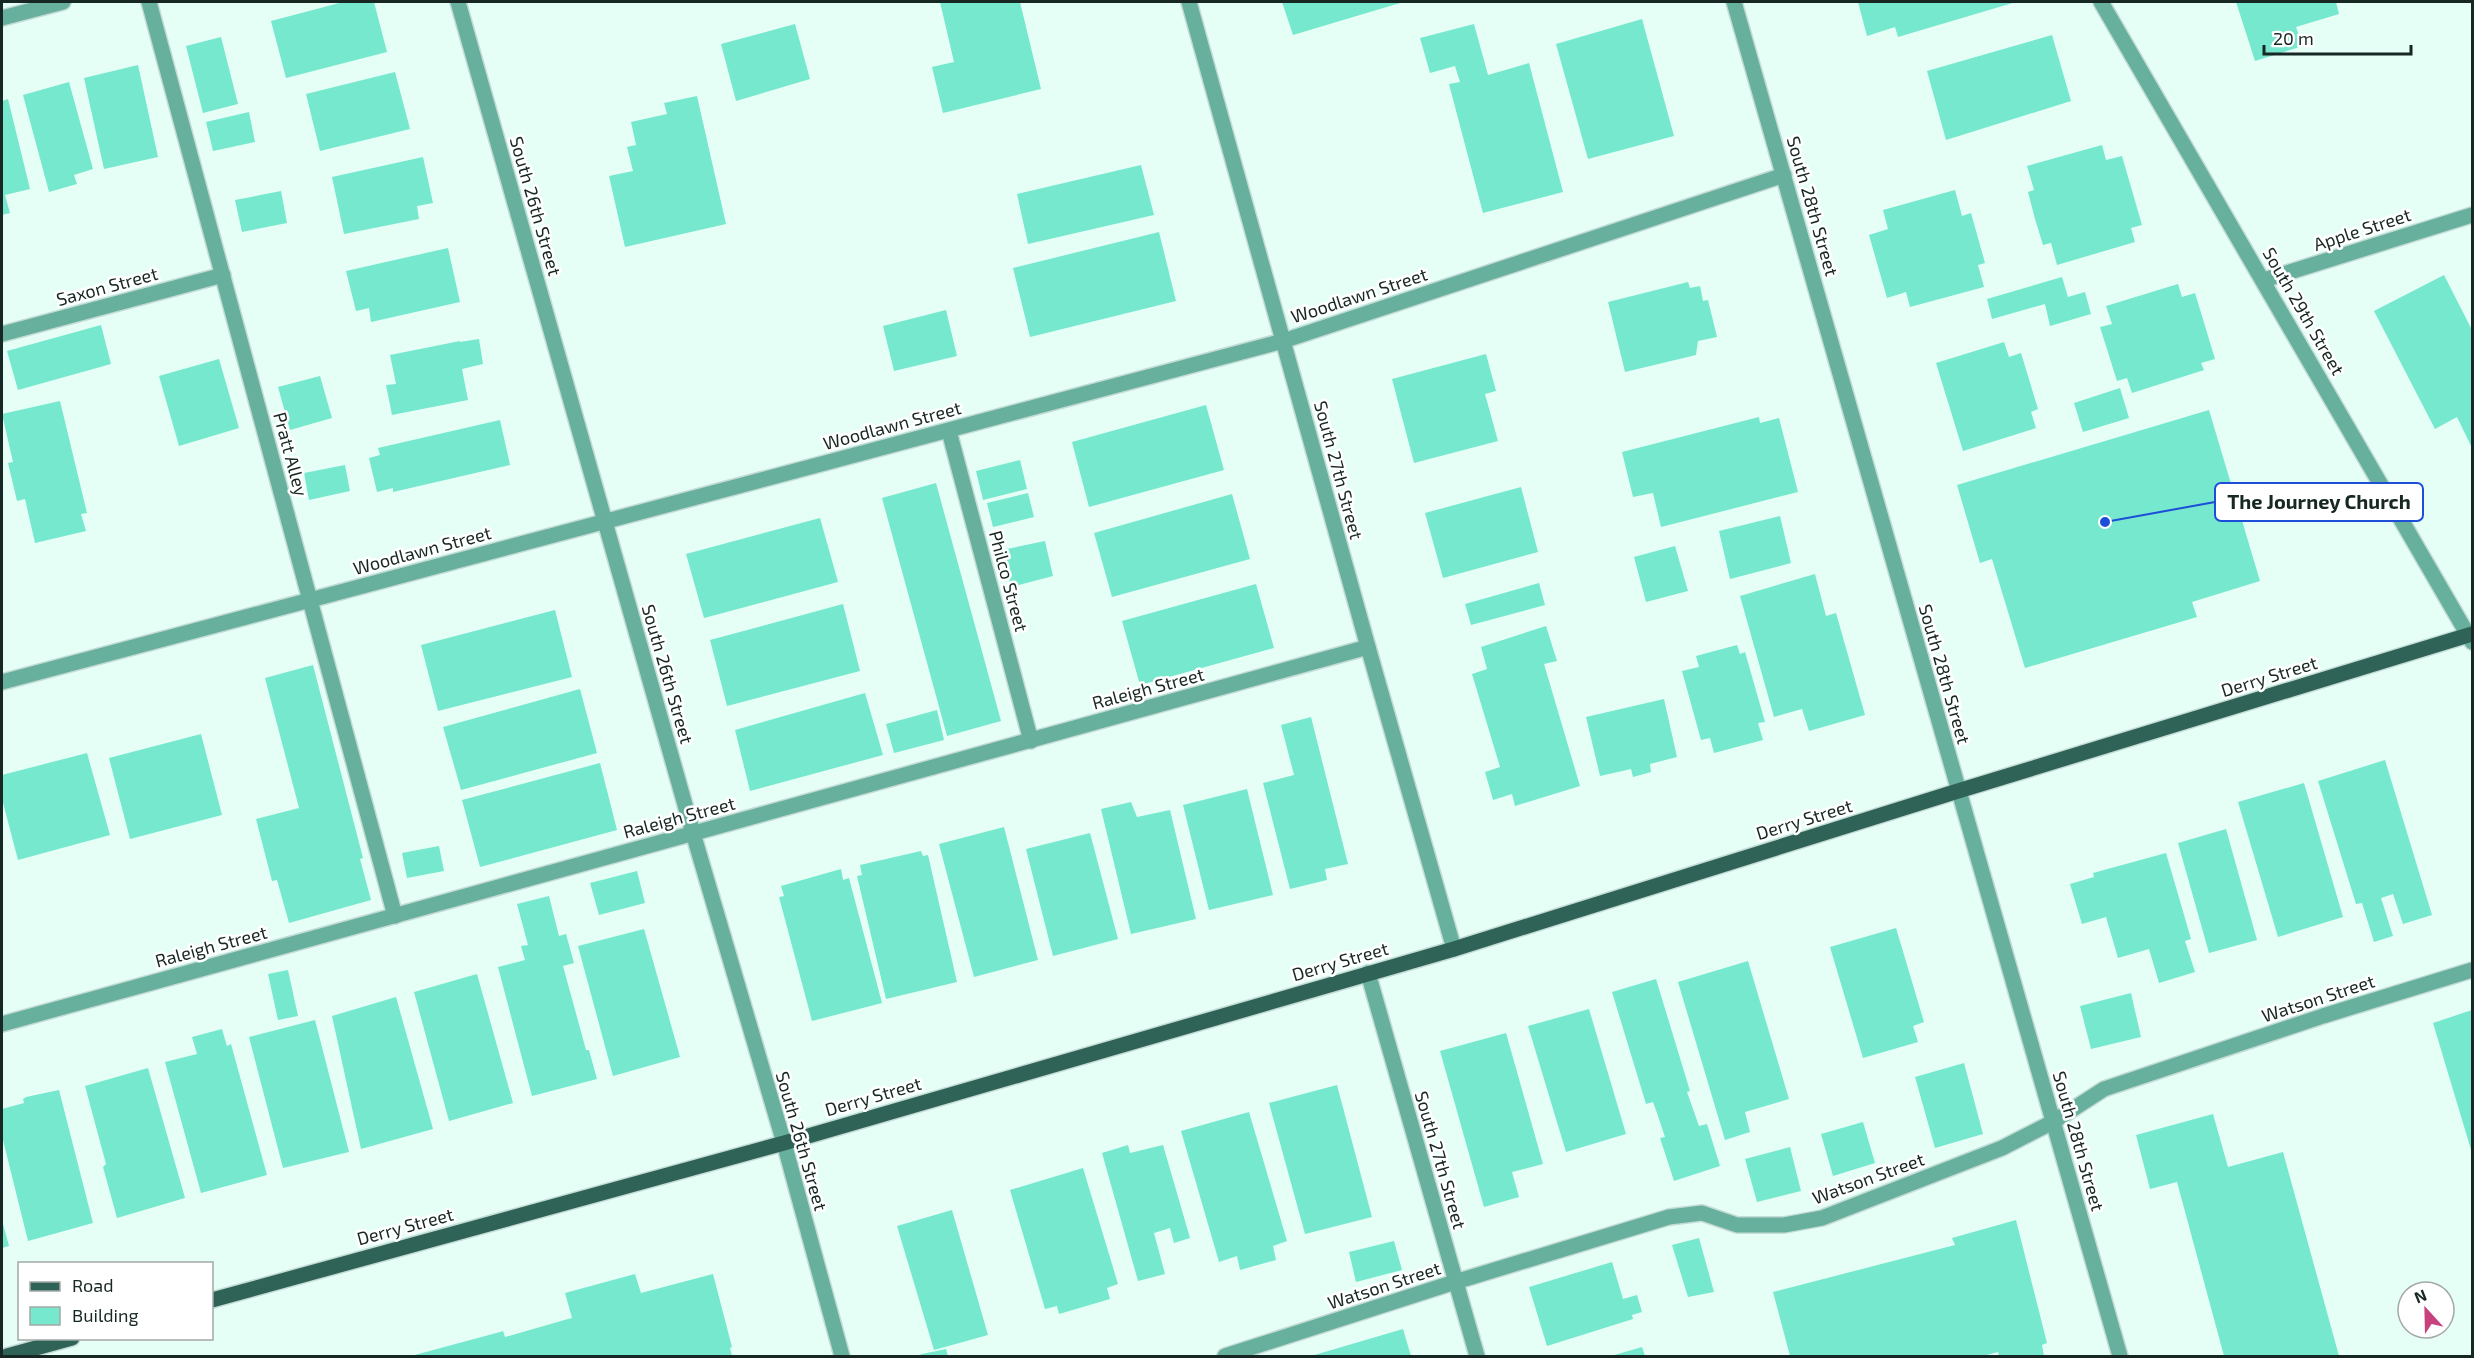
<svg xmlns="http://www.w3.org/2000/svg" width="2474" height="1358" viewBox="0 0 2474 1358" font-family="'Exo 2',sans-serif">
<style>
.building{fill:#76e8cd}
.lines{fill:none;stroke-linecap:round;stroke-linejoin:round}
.minor-casing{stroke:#c4dcd5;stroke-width:18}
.major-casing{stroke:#c4dcd5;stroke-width:18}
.minor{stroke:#68b09e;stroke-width:15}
.major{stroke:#306357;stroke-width:15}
.labels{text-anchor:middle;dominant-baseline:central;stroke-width:5;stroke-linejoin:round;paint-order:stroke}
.street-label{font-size:18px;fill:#172723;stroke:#fff}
.leader{fill:none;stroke:#1d4ed8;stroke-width:2}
.callout-dot{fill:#1d4ed8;stroke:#fff;stroke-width:2}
.callout{fill:#fff;stroke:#1d4ed8;stroke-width:2}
.callout-label{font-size:20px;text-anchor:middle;font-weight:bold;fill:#172723}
</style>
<rect width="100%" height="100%" fill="#e5fff7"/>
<g class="building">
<path d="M343,2H374L387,52L286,78L271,21Z"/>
<path d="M940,2H1020L1041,89L943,113L932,67L954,62Z"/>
<path d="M1282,2H1399L1400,3L1293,35Z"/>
<path d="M1858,2H2016L1898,37L1895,27L1867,36Z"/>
<path d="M2236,2H2336L2339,14L2296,27L2303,46L2255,61Z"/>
<path d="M1642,19L1674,136L1588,159L1556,44Z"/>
<path d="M795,24L810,79L736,101L721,44Z"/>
<path d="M1474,24L1488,75L1529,63L1563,192L1483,213L1449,84L1460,82L1455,66L1430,73L1420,38Z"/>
<path d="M2052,35L2071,101L1946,140L1927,71Z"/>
<path d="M221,37L238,104L203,113L186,46Z"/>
<path d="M138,65L158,157L104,169L84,78Z"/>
<path d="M395,72L410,129L320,151L306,94Z"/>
<path d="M69,82L93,169L74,175L77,184L49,192L23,95Z"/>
<path d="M697,96L726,224L625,247L609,176L633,171L627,147L636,145L631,122L667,114L664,103Z"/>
<path d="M8,99L30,189L5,195L10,213L2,215V101Z"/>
<path d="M249,112L255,142L213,151L206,122Z"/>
<path d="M2102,145L2106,160L2122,156L2142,225L2131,228L2135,242L2057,265L2051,243L2043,245L2035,219L2028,192L2034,190L2027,166Z"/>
<path d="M423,157L433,203L417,206L419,219L344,234L332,177Z"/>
<path d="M1141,165L1154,215L1028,244L1017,194Z"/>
<path d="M1955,190L1962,216L1971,213L1985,263L1978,265L1984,287L1910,307L1906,292L1887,298L1869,235L1888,229L1883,210Z"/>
<path d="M281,191L287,223L242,232L235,200Z"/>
<path d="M1159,232L1176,301L1030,337L1013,268Z"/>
<path d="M448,248L460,302L371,322L369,308L356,311L346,271Z"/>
<path d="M2444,275L2472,330V448L2457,417L2435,429L2374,311Z"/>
<path d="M2062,277L2068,297L2085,292L2091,314L2050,326L2045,304L1992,319L1987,299Z"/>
<path d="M1688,282L1690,288L1700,286L1703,301L1708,300L1717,337L1698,341L1696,355L1625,372L1608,302Z"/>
<path d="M2178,284L2182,297L2195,293L2215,359L2201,363L2204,370L2132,393L2127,378L2117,381L2100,327L2112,324L2106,306Z"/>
<path d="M946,310L957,356L894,371L883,326Z"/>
<path d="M101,325L111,364L18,390L7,351Z"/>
<path d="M479,339L483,364L462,369L468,400L392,415L386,385L396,384L390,355L460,341V342Z"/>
<path d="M2004,342L2009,357L2021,353L2038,409L2031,412L2036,428L1963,451L1936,363Z"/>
<path d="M1486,354L1496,391L1485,394L1498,441L1414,463L1392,379Z"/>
<path d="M219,359L239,428L179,446L159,376Z"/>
<path d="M320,376L332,418L290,430L278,387Z"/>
<path d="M2120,388L2129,418L2083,432L2074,403Z"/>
<path d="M60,401L87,513L81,514L86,531L35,543L25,499L17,501L8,463L13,462L2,414Z"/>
<path d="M1206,405L1224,470L1089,507L1072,442Z"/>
<path d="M2209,410L2260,581L2192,602L2197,617L2025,668L1992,559L1980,563L1957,485Z"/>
<path d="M1759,417L1760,423L1779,418L1798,492L1661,527L1653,493L1633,497L1622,452Z"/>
<path d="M500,420L510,465L393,492V488L377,492L369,458L380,455L378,448Z"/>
<path d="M1020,460L1027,489L983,500L976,471Z"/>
<path d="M345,465L350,491L309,500L304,473Z"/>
<path d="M936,483L1001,721L947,736L882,498Z"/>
<path d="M1521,487L1538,552L1443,578L1425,513Z"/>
<path d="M1028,493L1034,517L993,527L987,503Z"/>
<path d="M1232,494L1250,559L1112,597L1094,533Z"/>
<path d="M1780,516L1791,563L1730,579L1719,531Z"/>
<path d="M820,518L838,582L704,618L686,554Z"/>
<path d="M1045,541L1053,576L1011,587L1002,550Z"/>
<path d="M1675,546L1688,591L1646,602L1634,557Z"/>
<path d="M1815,574L1826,616L1836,613L1865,715L1809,731L1802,709L1774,717L1740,596Z"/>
<path d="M1539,583L1545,605L1471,625L1465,604Z"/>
<path d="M1256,584L1274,648L1140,685L1122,621Z"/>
<path d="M843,604L860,671L727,706L710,640Z"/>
<path d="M555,610L572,677L438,711L421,645Z"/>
<path d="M1546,626L1557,661L1544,664L1580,786L1515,806L1512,794L1493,800L1485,772L1500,767L1472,674L1487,669L1481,647Z"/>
<path d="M1737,645L1740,654L1745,652L1765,722L1758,723L1763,740L1714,753L1710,738L1701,740L1682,671L1699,667L1696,656Z"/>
<path d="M313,665L363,858L360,859L371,900L289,923L277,880L272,881L256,819L299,808L265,678Z"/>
<path d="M580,689L597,753L461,790L443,727Z"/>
<path d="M865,693L883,755L750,791L735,730Z"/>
<path d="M1664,699L1677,757L1650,764L1651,772L1633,777L1631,769L1600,776L1586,717Z"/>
<path d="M937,710L944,740L894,753L886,724Z"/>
<path d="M1311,717L1348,864L1325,869L1327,880L1290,889L1263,783L1294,775L1281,725Z"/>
<path d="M201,734L222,815L130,839L109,758Z"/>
<path d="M87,753L110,835L18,860L2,799V775Z"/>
<path d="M2385,760L2432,915L2403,924L2393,894L2381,898L2393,936L2374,942L2362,903L2356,904L2318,781Z"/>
<path d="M600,763L617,830L480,867L462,800Z"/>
<path d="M2304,783L2343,917L2278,937L2238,802Z"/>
<path d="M1247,789L1273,895L1209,910L1183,805Z"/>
<path d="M1131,802L1137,817L1170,810L1196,919L1131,934L1101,809Z"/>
<path d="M1004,827L1038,960L974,977L939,844Z"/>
<path d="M2226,829L2257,940L2209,953L2178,843Z"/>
<path d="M1090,833L1118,939L1053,956L1026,849Z"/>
<path d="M439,846L444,871L407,878L402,853Z"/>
<path d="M921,851L923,856L928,855L957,982L886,999L857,876L862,875L860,865Z"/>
<path d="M2166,853L2191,939L2185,941L2195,972L2159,983L2149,949L2118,958L2106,917L2082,924L2070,884L2094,877L2093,873Z"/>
<path d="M841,869L843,880L849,878L882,1003L812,1021L779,897L784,896L781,886Z"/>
<path d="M637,871L645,903L599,915L590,883Z"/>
<path d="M549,896L559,936L566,934L574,963L563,966L586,1050H589L597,1079L532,1096L498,967L525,960L521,946L528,945L517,904Z"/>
<path d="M1896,928L1924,1022L1913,1026L1918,1042L1863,1058L1830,947Z"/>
<path d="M644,929L680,1057L613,1076L578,946Z"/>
<path d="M1748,961L1789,1099L1745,1112L1750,1132L1725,1140L1678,982Z"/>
<path d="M288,970L298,1016L278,1020L268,974Z"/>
<path d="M477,974L513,1103L449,1121L414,992Z"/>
<path d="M1656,979L1690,1091L1687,1092L1699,1126L1707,1124L1720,1166L1674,1181L1660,1138L1665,1137L1657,1113L1653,1102L1646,1104L1612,992Z"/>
<path d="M2131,993L2141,1037L2091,1049L2080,1006Z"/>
<path d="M396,997L433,1129L361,1149L332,1016Z"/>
<path d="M1589,1009L1626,1134L1566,1152L1528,1026Z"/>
<path d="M2472,1010V1153L2433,1023Z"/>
<path d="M315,1020L349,1152L283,1168L249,1037Z"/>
<path d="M222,1029L227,1046L231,1044L267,1175L201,1193L165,1062L197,1054L192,1037Z"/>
<path d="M1506,1033L1543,1164L1512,1172L1519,1197L1484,1207L1440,1051Z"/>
<path d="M1964,1063L1983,1134L1935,1148L1915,1077Z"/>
<path d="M148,1068L185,1198L117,1218L103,1167L106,1164L85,1086Z"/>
<path d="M1337,1085L1372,1217L1305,1234L1269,1103Z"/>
<path d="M59,1090L93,1223L28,1241L2,1136V1109L24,1103L23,1099L26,1097Z"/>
<path d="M1249,1112L1287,1241L1273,1246L1276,1260L1240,1270L1237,1256L1219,1262L1181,1131Z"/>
<path d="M2213,1114L2228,1167L2283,1152L2339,1356H2224L2177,1182L2150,1189L2136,1135Z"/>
<path d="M1863,1122L1875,1163L1833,1176L1821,1134Z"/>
<path d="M1128,1145L1130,1153L1163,1145L1190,1238L1174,1243L1170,1228L1154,1233L1165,1274L1138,1281L1102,1153Z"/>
<path d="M1790,1147L1801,1191L1757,1202L1745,1159Z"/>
<path d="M1083,1168L1118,1284L1107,1288L1110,1299L1059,1314L1057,1306L1045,1309L1010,1190Z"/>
<path d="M952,1210L988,1335L934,1350L897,1226Z"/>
<path d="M2,1220L9,1246L2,1248Z"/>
<path d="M2016,1220L2047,1343L2042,1345L2044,1356H1999L1998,1352L1983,1356H1790L1773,1292L1955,1245L1952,1238Z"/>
<path d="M1699,1238L1714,1292L1688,1297L1672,1245Z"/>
<path d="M1394,1241L1402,1270L1356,1282L1349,1252Z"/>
<path d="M1612,1262L1623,1299L1637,1295L1642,1312L1632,1315L1633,1319L1547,1346L1529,1287Z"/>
<path d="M635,1274L641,1293L713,1274L732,1347L730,1348L732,1356H411L500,1332L503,1331L505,1337L568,1319L572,1318L565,1293Z"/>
<path d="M1403,1329L1411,1356H1311Z"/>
<path d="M1642,1347L1645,1356H1611Z"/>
<path d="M946,1349L948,1356H917L922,1354Z"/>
</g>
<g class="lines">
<defs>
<g id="minor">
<path d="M149,2L395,916"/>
<path d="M458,2L693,833L784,1143L842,1356"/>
<path d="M1189,2L1368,647L1454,949"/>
<path d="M1734,2L2120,1356"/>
<path d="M2101,2L2472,642"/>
<path d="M2,18L63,2"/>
<path d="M2264,280L2472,215"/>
<path d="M2,334L223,275"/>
<path d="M949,431L1031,741"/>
<path d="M2,682L1283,341L1784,175"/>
<path d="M1368,973L1477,1356"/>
<path d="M2,1024L1368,647"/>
<path d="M1225,1356L1455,1282L1669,1217L1702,1213L1737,1225H1784L1822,1218L2002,1148L2053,1122L2104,1089L2323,1016L2472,970"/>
</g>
<g id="major">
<path d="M212,1300L784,1143L1454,949L1958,791L2472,634"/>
<path d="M7,1356L72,1338"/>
</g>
</defs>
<use href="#minor" class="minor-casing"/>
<use href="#major" class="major-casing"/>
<use href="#minor" class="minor"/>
<use href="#major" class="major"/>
</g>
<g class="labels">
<g class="street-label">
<text transform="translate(536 206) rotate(74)">South 26th Street</text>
<text transform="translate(1813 206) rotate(74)">South 28th Street</text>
<text transform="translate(2362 229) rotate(-18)">Apple Street</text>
<text transform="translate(107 286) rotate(-15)">Saxon Street</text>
<text transform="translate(1359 295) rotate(-18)">Woodlawn Street</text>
<text transform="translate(2304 311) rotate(60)">South 29th Street</text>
<text transform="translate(892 425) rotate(-15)">Woodlawn Street</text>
<text transform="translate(291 454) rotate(75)">Pratt Alley</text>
<text transform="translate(1339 470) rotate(75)">South 27th Street</text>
<text transform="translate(422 550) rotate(-15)">Woodlawn Street</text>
<text transform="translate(1009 581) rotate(75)">Philco Street</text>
<text transform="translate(668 674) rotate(74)">South 26th Street</text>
<text transform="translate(1945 674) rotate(74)">South 28th Street</text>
<text transform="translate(2269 676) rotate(-17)">Derry Street</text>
<text transform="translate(1148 688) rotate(-15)">Raleigh Street</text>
<text transform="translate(679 817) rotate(-15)">Raleigh Street</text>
<text transform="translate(1804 819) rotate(-17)">Derry Street</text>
<text transform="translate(211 946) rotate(-15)">Raleigh Street</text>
<text transform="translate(1340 961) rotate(-16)">Derry Street</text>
<text transform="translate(2318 998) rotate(-18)">Watson Street</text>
<text transform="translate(873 1096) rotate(-16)">Derry Street</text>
<text transform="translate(802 1141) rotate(74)">South 26th Street</text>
<text transform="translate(2079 1141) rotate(74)">South 28th Street</text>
<text transform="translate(1441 1160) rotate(74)">South 27th Street</text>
<text transform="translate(1868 1178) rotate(-20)">Watson Street</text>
<text transform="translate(405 1226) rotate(-15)">Derry Street</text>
<text transform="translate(1384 1285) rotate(-18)">Watson Street</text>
</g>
</g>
<path class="leader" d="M2105 522L2215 502"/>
<circle class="callout-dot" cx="2105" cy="522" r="6"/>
<rect class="callout" x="2215" y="483" width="208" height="38" rx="6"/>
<g class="callout-label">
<text x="2319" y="509">The Journey Church</text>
</g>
<rect width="2474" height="1358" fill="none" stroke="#172723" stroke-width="6"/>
<rect x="18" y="1262" width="195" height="78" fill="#ffffff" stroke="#a2a9a7" stroke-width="1.5"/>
<rect x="30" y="1282" width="30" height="9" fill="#306357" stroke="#a2a9a7" stroke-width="1.5"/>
<text x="72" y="1292" font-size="18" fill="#172723">Road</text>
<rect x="30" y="1307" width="30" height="18" fill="#76e8cd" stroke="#a2a9a7" stroke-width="1.5"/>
<text x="72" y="1322" font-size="18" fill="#172723">Building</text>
<g transform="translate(2426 1310) rotate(338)"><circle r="28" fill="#ffffff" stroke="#a2a9a7" stroke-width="1.5"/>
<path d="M0-4.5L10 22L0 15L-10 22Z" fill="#c8417f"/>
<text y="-9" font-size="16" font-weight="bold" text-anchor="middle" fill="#172723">N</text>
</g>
<path d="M2264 45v9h147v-9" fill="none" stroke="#172723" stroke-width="3"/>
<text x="2273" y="45" font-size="18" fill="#172723" stroke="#ffffff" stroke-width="4.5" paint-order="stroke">20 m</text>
</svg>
